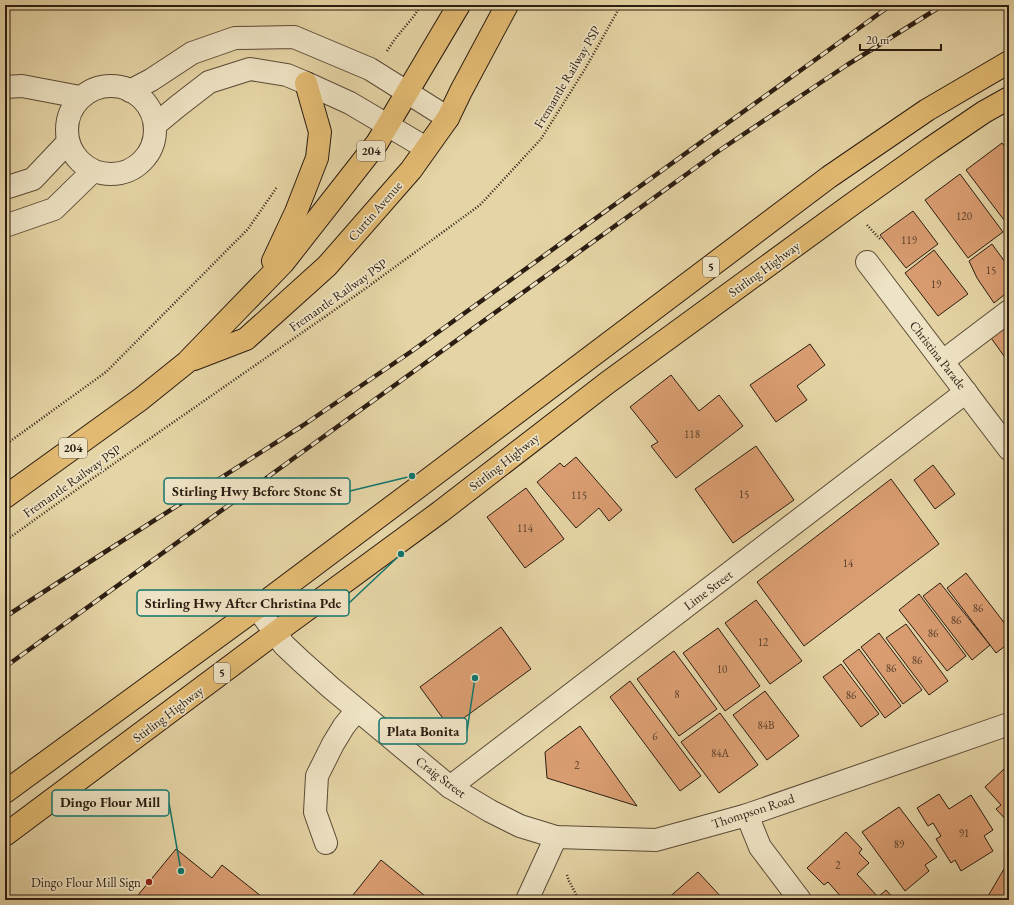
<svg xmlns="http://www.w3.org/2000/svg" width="1014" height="905" viewBox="0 0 1014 905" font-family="'EB Garamond',serif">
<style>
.building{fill:#d99d71;stroke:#2b1d12}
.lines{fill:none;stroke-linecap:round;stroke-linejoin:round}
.minor-casing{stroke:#5a4b37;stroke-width:24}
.major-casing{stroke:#2b1d12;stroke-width:24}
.highway-casing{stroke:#2b1d12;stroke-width:24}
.path{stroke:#2b1d12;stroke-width:2.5;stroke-dasharray:1 2;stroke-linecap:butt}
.minor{stroke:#eee3c4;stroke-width:22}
.major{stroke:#e2ba72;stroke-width:22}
.highway{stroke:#e2ba72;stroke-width:22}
.rail-casing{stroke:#2b1d12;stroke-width:4.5}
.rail{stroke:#eee3c4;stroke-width:3;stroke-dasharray:9;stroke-linecap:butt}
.poi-dot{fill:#8f2418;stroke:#eee3c4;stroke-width:1.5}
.labels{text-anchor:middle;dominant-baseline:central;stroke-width:3.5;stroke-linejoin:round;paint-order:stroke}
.number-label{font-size:11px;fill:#563d2a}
.shield{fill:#eee3c4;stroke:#665847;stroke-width:1}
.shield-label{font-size:12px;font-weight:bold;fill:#2b1d12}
.street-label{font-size:13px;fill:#2b1d12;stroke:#eee3c4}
.poi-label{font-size:13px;fill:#2b1d12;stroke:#eee3c4;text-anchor:end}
.leader{fill:none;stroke:#0f766e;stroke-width:1.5}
.callout-dot{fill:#0f766e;stroke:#eee3c4;stroke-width:1.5}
.callout{fill:#eee3c4;stroke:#0f766e;stroke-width:1.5}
.callout-label{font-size:14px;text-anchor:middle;font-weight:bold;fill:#2b1d12}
</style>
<rect width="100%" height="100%" fill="#e5d4a5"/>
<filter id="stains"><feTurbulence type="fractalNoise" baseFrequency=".005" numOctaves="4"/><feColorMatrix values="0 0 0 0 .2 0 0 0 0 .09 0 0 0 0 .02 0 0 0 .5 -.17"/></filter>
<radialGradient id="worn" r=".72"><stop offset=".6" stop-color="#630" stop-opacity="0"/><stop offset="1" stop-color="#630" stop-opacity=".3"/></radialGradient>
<g class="building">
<path d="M1002,143L1009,153V216L1004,220L966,170Z"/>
<path d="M960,174L1003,232L968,258L925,200Z"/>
<path d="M913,211L938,244L906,268L880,235Z"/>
<path d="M992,244L1005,262L1009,258V291L994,303L977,278L969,261Z"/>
<path d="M934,250L968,294L938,316L905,273Z"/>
<path d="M1009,313V363L986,331Z"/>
<path d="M810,344L825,365L797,386L807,400L776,422L750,385Z"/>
<path d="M671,375L699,411L719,395L743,426L676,478L651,446L658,442L630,407Z"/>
<path d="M756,446L794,500L733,543L695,489Z"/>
<path d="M576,457L622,510L609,521L599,508L576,528L537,482L560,463L564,467Z"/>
<path d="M933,465L955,494L935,509L914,480Z"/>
<path d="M891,479L939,544L804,646L757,582Z"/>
<path d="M526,488L564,539L525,568L487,517Z"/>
<path d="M966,573L1009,629V643L996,653L947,588Z"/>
<path d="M940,583L990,645L972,660L923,596Z"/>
<path d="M919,594L966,656L947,671L899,610Z"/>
<path d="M756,600L802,661L770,684L725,623Z"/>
<path d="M906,624L948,681L929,695L886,638Z"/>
<path d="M501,627L531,669L450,728L420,687Z"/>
<path d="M718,628L760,686L725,711L683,653Z"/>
<path d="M879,633L922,690L903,704L861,647Z"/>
<path d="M859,649L901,706L885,718L843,661Z"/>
<path d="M674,651L717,709L679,736L637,679Z"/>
<path d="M841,664L879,714L861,727L823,677Z"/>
<path d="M630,681L701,776L680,791L610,697Z"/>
<path d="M765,691L799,736L767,760L733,715Z"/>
<path d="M720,713L758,765L719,793L681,742Z"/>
<path d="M580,726L637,806L547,778L545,752Z"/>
<path d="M1005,768L1009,772V823L996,809L1001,805L985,787Z"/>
<path d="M939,794L949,809L971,795L993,830L984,836L993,851L961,871L955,860L951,863L936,839L941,836L933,823L928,826L917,808Z"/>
<path d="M899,807L937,857L925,865L929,871L905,891L862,832Z"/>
<path d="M846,832L862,849L859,853L869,863L857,874L878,897L886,890L895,900H856L855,899L854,900H844L828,882L824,885L807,868Z"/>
<path d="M176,849L212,878L222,865L266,900H134Z"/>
<path d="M381,860L430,900H349Z"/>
<path d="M1007,864L1009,865V900H995L988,896Z"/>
<path d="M698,872L724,900H666Z"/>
</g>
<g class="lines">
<defs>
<g id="minor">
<circle cx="111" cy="130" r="44"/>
<path d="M5,87L22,86L80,97"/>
<path d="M130,91L151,80L192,53L235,38L294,37L370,69L448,118"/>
<path d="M155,125L178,106L209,82L250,69L287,75L306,83L350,103L426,148"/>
<path d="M5,188L33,179L68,142"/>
<path d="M5,226L54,209L93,171"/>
<path d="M867,262L1009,449"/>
<path d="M943,361L1009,311"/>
<path d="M257,608L284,645L301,661L330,687L450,787L490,811L520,826L556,837L656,840L747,815L1009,724"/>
<path d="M450,787L966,392"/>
<path d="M747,815L760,847L800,900"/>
<path d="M326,843L315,812L317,776L333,744L344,726L357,710"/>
<path d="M527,900L556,837"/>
</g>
<g id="major">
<path d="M273,261L296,212L317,158L320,132L306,83"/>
<path d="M194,359L246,339L327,266L411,170L448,118L461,91L507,5"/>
<path d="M5,497L141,399L187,362L283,263L377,143L459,5"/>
</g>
<g id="highway">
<path d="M5,792L257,608L421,485L829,177L927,110L1009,62"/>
<path d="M5,835L275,633L440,512L607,383L851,205L931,148L984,112L1009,98"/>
</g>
</defs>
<use href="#minor" class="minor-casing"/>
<use href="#major" class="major-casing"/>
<use href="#highway" class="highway-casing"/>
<g class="path">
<path d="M387,51L395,39L414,16L421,5"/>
<path d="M867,225L880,239"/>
<path d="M5,445L106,372L248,229L277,187"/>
<path d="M5,541L86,483L362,291L480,205L541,139L585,69L621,5"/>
<path d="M567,875L569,881L579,900"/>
</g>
<use href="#minor" class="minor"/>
<use href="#major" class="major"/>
<use href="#highway" class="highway"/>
<defs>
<g id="rail">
<path d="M5,617L108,550L302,426L412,351L891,5"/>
<path d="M5,667L720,150L847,65L943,5"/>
</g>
</defs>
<use href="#rail" class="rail-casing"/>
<use href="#rail" class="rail"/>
</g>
<circle class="poi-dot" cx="149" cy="882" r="4"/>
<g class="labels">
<g class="number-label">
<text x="964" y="216">120</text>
<text x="909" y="240">119</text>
<text x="991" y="270">15</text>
<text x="936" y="284">19</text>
<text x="692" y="434">118</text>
<text x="744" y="494">15</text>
<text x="579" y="495">115</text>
<text x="525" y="528">114</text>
<text x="848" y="563">14</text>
<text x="978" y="608">86</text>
<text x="956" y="620">86</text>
<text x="933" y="633">86</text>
<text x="763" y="642">12</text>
<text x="917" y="660">86</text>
<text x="891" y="668">86</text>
<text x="722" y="669">10</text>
<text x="677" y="694">8</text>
<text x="851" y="695">86</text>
<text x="766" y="725">84B</text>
<text x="655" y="736">6</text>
<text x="720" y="753">84A</text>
<text x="577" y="765">2</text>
<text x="964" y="833">91</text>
<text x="899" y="844">89</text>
<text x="838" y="865">2</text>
</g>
<g class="shield">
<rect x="357" y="141" width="28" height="20" rx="3"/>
<rect x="703" y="257" width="16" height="20" rx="3"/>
<rect x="59" y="438" width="28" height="20" rx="3"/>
<rect x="214" y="663" width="16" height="20" rx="3"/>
</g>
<g class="shield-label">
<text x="371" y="151">204</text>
<text x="711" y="267">5</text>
<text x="73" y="448">204</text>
<text x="222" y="673">5</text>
</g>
<g class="street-label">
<text transform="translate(567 77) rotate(-59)">Fremantle Railway PSP</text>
<text transform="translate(375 211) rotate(-49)">Curtin Avenue</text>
<text transform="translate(764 269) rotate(-36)">Stirling Highway</text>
<text transform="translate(338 295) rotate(-35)">Fremantle Railway PSP</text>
<text transform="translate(938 355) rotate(52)">Christina Parade</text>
<text transform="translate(504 462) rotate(-38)">Stirling Highway</text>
<text transform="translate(72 481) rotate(-35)">Fremantle Railway PSP</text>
<text transform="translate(708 590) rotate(-37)">Lime Street</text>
<text transform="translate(168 714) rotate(-37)">Stirling Highway</text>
<text transform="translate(441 777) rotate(37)">Craig Street</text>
<text transform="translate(753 811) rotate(-18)">Thompson Road</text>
</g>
<g class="poi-label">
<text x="141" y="882">Dingo Flour Mill Sign</text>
</g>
</g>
<path class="leader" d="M412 476L350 491M401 554L349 603M475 678L467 731M181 871L169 803"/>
<g class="callout-dot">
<circle cx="412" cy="476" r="4"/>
<circle cx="401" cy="554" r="4"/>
<circle cx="475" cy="678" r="4"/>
<circle cx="181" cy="871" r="4"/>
</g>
<g class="callout">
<rect x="164" y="478" width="186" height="26" rx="4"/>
<rect x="137" y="590" width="212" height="26" rx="4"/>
<rect x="379" y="718" width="88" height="26" rx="4"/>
<rect x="52" y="790" width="117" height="26" rx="4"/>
</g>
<g class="callout-label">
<text x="257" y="496">Stirling Hwy Before Stone St</text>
<text x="243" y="608">Stirling Hwy After Christina Pde</text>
<text x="423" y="736">Plata Bonita</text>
<text x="110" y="807">Dingo Flour Mill</text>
</g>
<rect width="1014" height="905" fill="none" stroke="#e5d4a5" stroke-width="20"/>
<rect x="6" y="6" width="1002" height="893" fill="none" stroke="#2b1d12" stroke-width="2"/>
<rect x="10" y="10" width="994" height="885" fill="none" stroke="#2b1d12"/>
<path d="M860 44v6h81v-6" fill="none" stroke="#2b1d12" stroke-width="2"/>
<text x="866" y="44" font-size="12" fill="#2b1d12" stroke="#eee3c4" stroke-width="3" paint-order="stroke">20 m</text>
<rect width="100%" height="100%" filter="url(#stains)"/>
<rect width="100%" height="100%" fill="url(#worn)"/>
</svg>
